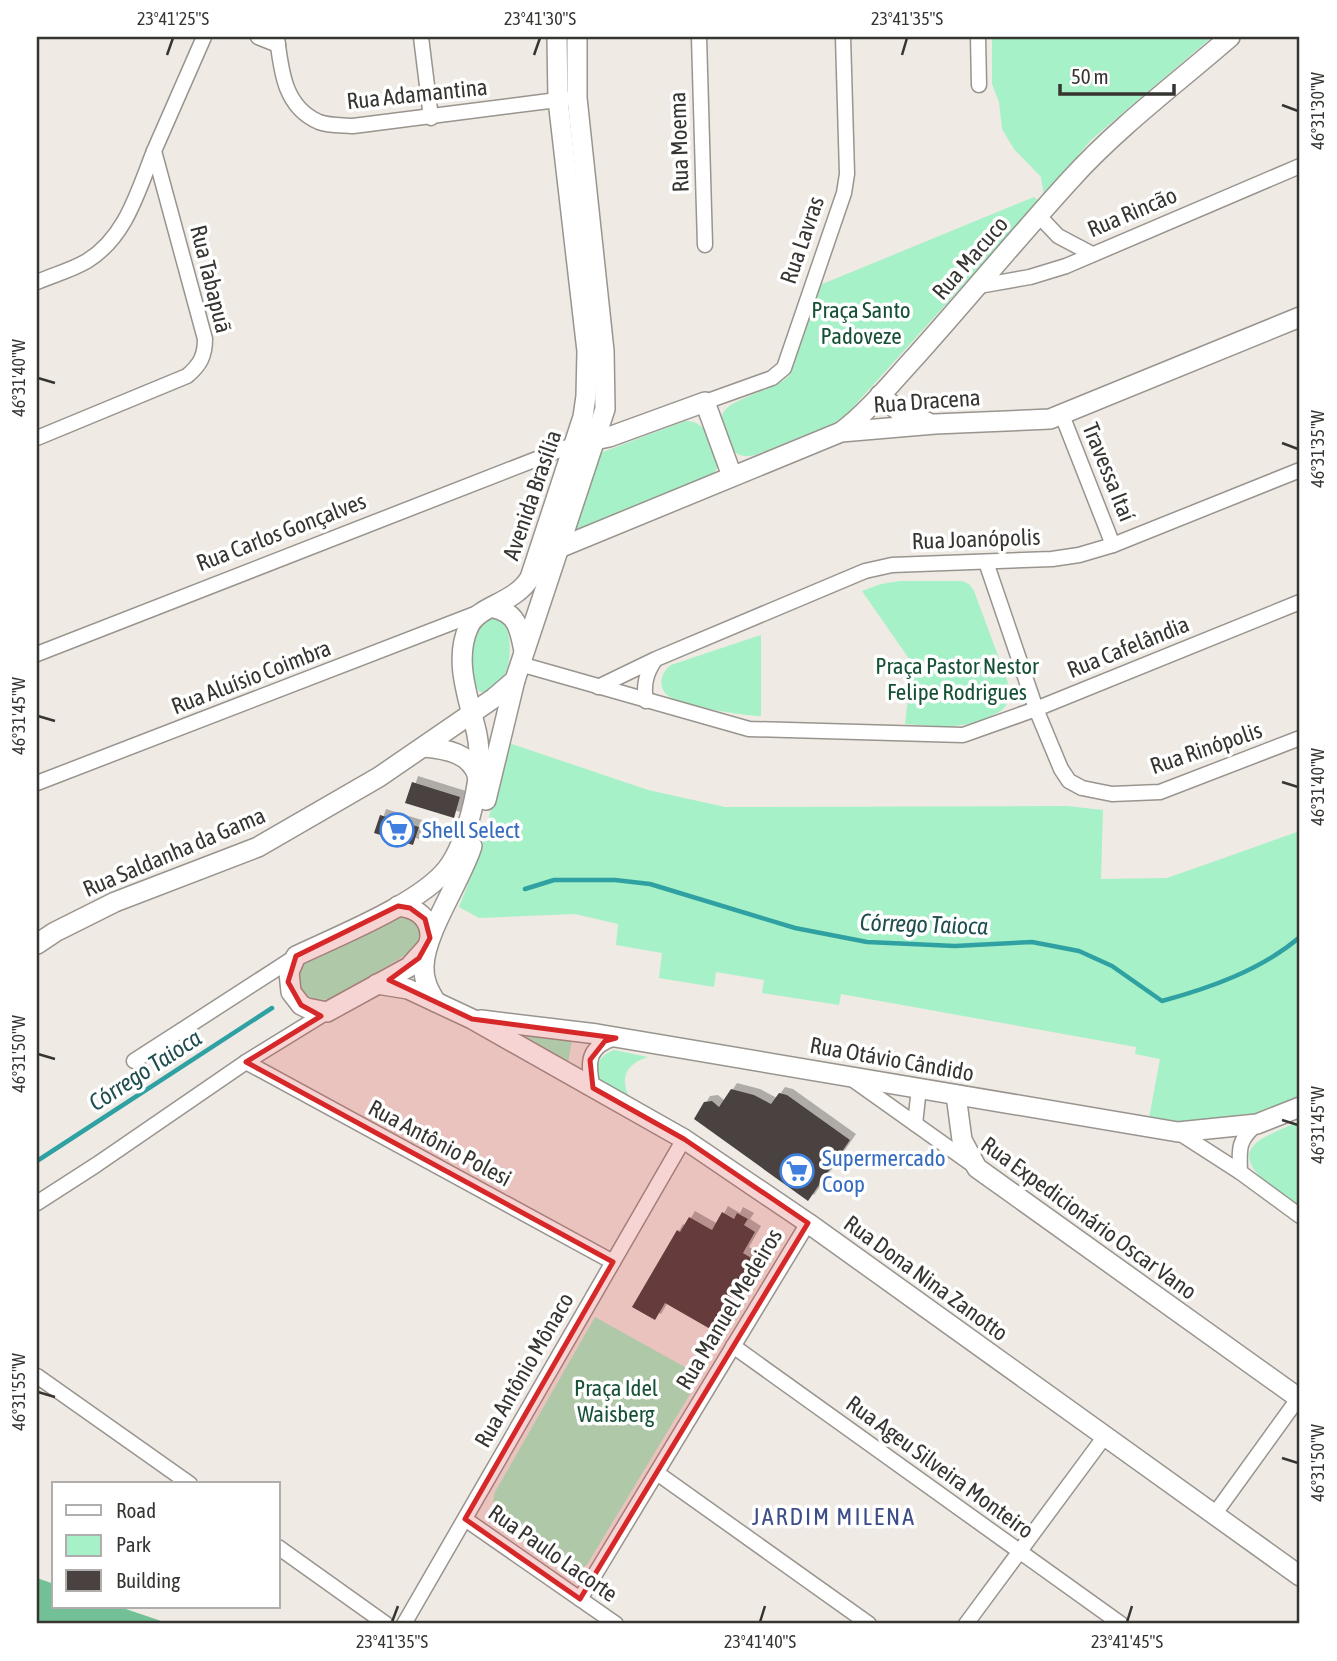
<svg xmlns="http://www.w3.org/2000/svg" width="1337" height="1661" viewBox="0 0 1337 1661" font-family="'Asap Condensed',sans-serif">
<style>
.green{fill:#a6f1c7}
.forest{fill:#73c097}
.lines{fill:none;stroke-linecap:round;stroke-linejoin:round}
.stream{stroke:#30a1a2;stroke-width:4.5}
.building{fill:#494241;filter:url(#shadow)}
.street-casing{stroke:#99948e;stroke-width:17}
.secondary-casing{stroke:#99948e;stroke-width:22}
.street{stroke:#fff;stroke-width:14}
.secondary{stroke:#fff;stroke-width:19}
.marked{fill:#d62828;fill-opacity:0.2;stroke:#d62828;stroke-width:5;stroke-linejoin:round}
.ticks{fill:none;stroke:#373532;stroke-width:2.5}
.labels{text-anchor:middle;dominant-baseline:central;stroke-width:7;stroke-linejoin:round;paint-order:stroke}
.street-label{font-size:23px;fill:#373532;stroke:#fff}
.park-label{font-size:23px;fill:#165136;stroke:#fff}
.shop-label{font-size:23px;fill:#366cbe;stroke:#fff;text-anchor:start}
.water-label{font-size:24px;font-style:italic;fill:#1f4e4f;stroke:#fff}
.neighbourhood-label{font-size:24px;letter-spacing:2px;fill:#3d4d88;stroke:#fff}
.neatline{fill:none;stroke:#373532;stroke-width:2.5}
.ticks-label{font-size:18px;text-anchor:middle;fill:#373532}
</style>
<defs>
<filter id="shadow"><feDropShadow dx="6" dy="-6" stdDeviation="0" flood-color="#0004"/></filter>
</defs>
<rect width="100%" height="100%" fill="#efeae4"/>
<g class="green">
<path d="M992,37H1212L1091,140L1044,196L1041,177L1014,149L1002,129L999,102L992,84Z"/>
<path d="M1034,197L1039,201L846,415L832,424L758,454C748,457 740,458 733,450C728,444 727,436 724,429C723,424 720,419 723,413C729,399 775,390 789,376L820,285Z"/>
<path d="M685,421C709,420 712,447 719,465L712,476L574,531L600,453Z"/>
<path d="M900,581H962L969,584L974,591L1007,680C1009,687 1011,695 1008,702C1004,711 995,714 987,718C958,730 936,726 905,724L912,663L862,591L881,584Z"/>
<path d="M492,617L504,621C515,642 512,692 480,692L470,680L472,629Z"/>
<path d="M761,635V716C744,716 684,706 670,697C657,689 660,673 671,665Z"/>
<path d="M509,743L648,790L725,807L1067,806L1103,810L1101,879L1167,878L1300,831V1102L1263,1115L1185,1122L1149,1118L1160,1059L1135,1054L1136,1047L841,994L839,1005L762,993L764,980L716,972L714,987L659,978L662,953L616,945L618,924L575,914L479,918L459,907L477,862Z"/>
<path d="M403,912L422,928L418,941L407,954L334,998C310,1005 291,990 301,965Z"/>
<path d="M503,1029L572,1041L567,1068Z"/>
<path d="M614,1050L648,1057C625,1064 619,1079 631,1100L599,1081C593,1066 600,1055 614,1050Z"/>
<path d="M1300,1121V1206C1284,1194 1225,1163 1260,1140C1273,1132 1287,1127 1300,1121Z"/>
<path d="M595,1317L701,1376L588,1563C581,1572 573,1574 562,1568L500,1525C492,1514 492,1504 495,1492Z"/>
</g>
<path class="forest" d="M37,1578L54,1584V1607H120L170,1624H37Z"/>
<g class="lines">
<g class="stream">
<path d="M525,889L554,880H615L650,884L795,928L867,942L955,946L1032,942L1079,951L1112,966L1162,1001C1210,988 1261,970 1300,937"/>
<path d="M37,1161L272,1008"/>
</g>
</g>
<g class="building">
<path d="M412,782L460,797L454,818L405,803Z"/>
<path d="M380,815L419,827L413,845L374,833Z"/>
<path d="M731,1089L754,1095L771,1104L779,1093L787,1095L850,1140L808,1201L694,1119L704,1102L712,1101L719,1107Z"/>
<path d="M722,1212L734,1219L737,1213L748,1219L744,1225L755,1232L743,1253L753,1259L712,1330L665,1303L655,1320L632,1307L677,1230L680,1232L689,1217L712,1230Z"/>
</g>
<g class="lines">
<defs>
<g id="street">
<path d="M258,37L278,45"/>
<path d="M277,37C281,70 284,107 319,122C329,126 343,125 353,126L565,99"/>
<path d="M421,37L431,118"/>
<path d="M699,37L705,245"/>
<path d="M978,37L979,85"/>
<path d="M1039,216L1058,236L1092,254"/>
<path d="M37,282C53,275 72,270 87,261C126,237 138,191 154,151"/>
<path d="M979,286L1030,277L1066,266L1300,166"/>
<path d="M705,402L772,378L784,368L844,193L847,174L843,37"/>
<path d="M1062,415L1113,545"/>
<path d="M37,438L187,376C200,365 205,356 205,339L154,151L204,37"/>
<path d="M986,562L1036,709L1061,769L1069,781L1082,788L1112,794L1160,792L1300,738"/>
<path d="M37,654L575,444"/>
<path d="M520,664L749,729L963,735L1036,709L1300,602"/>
<path d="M598,687L656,659L865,571L892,565L1052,559L1079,555L1113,545L1300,470"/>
<path d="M646,701C643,685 646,673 655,660"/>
<path d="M37,783L480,612"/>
<path d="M134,1061L295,957"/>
<path d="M246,1062L613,1262"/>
<path d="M852,1079L973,1165"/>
<path d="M593,1088C587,1063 587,1046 616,1038"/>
<path d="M915,1124L919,1088"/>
<path d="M1178,1132L1240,1172L1300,1216"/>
<path d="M1240,1172C1239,1148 1238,1140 1257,1124"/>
<path d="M37,1203L96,1165L246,1062L327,1012"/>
<path d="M733,1346L1121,1624"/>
<path d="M37,1376L190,1484"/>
<path d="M657,1473L869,1624"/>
<path d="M1214,1515L1300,1396"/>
<path d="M465,1519L616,1624"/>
<path d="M278,1547L386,1624"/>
<path d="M580,1599L808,1223"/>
<path d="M404,1624L684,1139"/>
<path d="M966,1624L1105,1436"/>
</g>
<g id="secondary">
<path d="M880,395L899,411L927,422"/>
<path d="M841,432C869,411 892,382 916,356C968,298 1018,237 1071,179C1118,127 1177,83 1230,37"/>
<path d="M585,442L609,437L705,402L732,476"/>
<path d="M559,548L841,432L935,424L1050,419L1300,317"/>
<path d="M494,608C518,613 520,631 524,651"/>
<path d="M424,747C446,749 471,753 478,777"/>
<path d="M486,800L515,680L605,409L604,351L577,98V37"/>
<path d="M398,906C417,908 431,918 430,938"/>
<path d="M37,944L55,932L115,902L258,847L379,777L494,698L515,680"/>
<path d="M426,948L409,967L327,1012L307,1008L301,1005L291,992L289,972L296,956C338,936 419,904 447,869C461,851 468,826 473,805C479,780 482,751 475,726C467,694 454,658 469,626C479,605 514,604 530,578L583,417L586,396L587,351L558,100L557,37"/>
<path d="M377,984L408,989L472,1019L684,1139L808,1223L1300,1576"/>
<path d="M436,1002C429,991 423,980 424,966C425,932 461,881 472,846"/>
<path d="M481,1020L597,1034L1178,1132L1257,1124L1300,1107"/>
<path d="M956,1095L962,1140L977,1168L1300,1399"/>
</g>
</defs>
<use href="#street" class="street-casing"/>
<use href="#secondary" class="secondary-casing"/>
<use href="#street" class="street"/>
<use href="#secondary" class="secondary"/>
</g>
<path class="marked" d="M398,906L410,908L425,919L430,938L419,958L389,980L472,1019L616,1038L605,1041L590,1060L593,1088L684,1139L808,1223L580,1599L465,1519L613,1262L246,1062L321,1016L301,1005L288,982L296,956Z"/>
<path class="ticks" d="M167,55L173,38M534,55L540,38M902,55L907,38M1282,105L1298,111M38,378L55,383M1282,443L1298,449M38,716L55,721M1282,782L1298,787M38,1054L55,1059M1282,1120L1298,1125M38,1392L55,1397M1282,1458L1298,1463M392,1622L398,1606M760,1622L765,1606M1127,1622L1132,1606"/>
<defs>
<symbol id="supermarket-ring" viewBox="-11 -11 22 22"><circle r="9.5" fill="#fff" stroke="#3f7fe0" stroke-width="1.5"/><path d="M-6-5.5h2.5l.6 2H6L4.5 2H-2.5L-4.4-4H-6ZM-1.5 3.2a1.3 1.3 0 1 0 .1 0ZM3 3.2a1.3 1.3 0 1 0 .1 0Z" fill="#3f7fe0"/></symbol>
</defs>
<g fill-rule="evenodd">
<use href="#supermarket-ring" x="378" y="811" width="38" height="38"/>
<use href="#supermarket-ring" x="778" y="1152" width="38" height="38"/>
</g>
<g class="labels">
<g class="street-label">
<text transform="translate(417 94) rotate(-6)">Rua Adamantina</text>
<text transform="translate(679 142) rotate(-92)">Rua Moema</text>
<text transform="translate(1132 212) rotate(-23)">Rua Rincão</text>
<text transform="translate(802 240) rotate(-71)">Rua Lavras</text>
<text transform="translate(970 258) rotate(-49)">Rua Macuco</text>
<text transform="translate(211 279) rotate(76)">Rua Tabapuã</text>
<text transform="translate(927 401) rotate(-4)">Rua Dracena</text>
<text transform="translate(1109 472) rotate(68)">Travessa Itaí</text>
<text transform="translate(532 495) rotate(-71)">Avenida Brasília</text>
<text transform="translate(281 532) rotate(-21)">Rua Carlos Gonçalves</text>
<text transform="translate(976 539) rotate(-2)">Rua Joanópolis</text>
<text transform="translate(1128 647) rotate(-22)">Rua Cafelândia</text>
<text transform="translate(251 677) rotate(-21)">Rua Aluísio Coimbra</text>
<text transform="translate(1206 748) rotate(-19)">Rua Rinópolis</text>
<text transform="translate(174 852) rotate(-23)">Rua Saldanha da Gama</text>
<text transform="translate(892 1059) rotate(10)">Rua Otávio Cândido</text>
<text transform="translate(440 1143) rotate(28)">Rua Antônio Polesi</text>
<text transform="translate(1089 1218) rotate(36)">Rua Expedicionário Oscar Vano</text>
<text transform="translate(926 1278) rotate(36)">Rua Dona Nina Zanotto</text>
<text transform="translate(729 1309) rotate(-59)">Rua Manuel Medeiros</text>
<text transform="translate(524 1370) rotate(-60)">Rua Antônio Mônaco</text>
<text transform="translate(940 1467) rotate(36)">Rua Ageu Silveira Monteiro</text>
<text transform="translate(553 1553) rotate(35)">Rua Paulo Lacorte</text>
</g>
<g class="park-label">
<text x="861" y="310">Praça Santo<tspan x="861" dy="26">Padoveze</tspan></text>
<text x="957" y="666">Praça Pastor Nestor<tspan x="957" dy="26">Felipe Rodrigues</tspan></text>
<text x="616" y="1388">Praça Idel<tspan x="616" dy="26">Waisberg</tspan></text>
</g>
<g class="shop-label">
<text x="422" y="830">Shell Select</text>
<text x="822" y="1158">Supermercado<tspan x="822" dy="26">Coop</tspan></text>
</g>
<g class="water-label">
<text transform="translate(924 924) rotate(2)">Córrego Taioca</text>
<text transform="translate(145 1070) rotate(-33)">Córrego Taioca</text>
</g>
<g class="neighbourhood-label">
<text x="834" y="1516">JARDIM MILENA</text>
</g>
</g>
<rect width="1337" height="1661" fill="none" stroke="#ffffff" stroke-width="77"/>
<rect x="52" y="1482" width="228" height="126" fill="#ffffff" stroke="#afaead" stroke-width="2"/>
<rect x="66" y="1505" width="35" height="10" fill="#ffffff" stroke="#afaead" stroke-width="2"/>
<text x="116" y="1518" font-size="21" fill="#373532">Road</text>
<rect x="66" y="1535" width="35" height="21" fill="#a6f1c7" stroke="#afaead" stroke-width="2"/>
<text x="116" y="1552" font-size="21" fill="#373532">Park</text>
<rect x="66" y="1570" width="35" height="21" fill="#494241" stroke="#afaead" stroke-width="2"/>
<text x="116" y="1588" font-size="21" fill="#373532">Building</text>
<path d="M1060 84v10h114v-10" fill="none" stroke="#373532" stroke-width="3.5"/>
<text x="1071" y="84" font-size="21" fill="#373532" stroke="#ffffff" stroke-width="5" paint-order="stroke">50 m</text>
<rect x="38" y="38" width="1260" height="1584" class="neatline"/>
<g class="ticks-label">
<text x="173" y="25">23°41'25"S</text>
<text x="540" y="25">23°41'30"S</text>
<text x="907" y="25">23°41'35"S</text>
<text transform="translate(1318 111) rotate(-90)" y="6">46°31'30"W</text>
<text transform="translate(19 378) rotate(-90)" y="6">46°31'40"W</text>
<text transform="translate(1318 449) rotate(-90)" y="6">46°31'35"W</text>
<text transform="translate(19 716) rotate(-90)" y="6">46°31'45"W</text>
<text transform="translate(1318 787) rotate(-90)" y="6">46°31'40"W</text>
<text transform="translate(19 1054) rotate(-90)" y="6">46°31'50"W</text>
<text transform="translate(1318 1125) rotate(-90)" y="6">46°31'45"W</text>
<text transform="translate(19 1392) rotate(-90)" y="6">46°31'55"W</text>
<text transform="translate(1318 1463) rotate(-90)" y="6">46°31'50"W</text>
<text x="392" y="1648">23°41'35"S</text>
<text x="760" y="1648">23°41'40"S</text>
<text x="1127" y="1648">23°41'45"S</text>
</g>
</svg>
